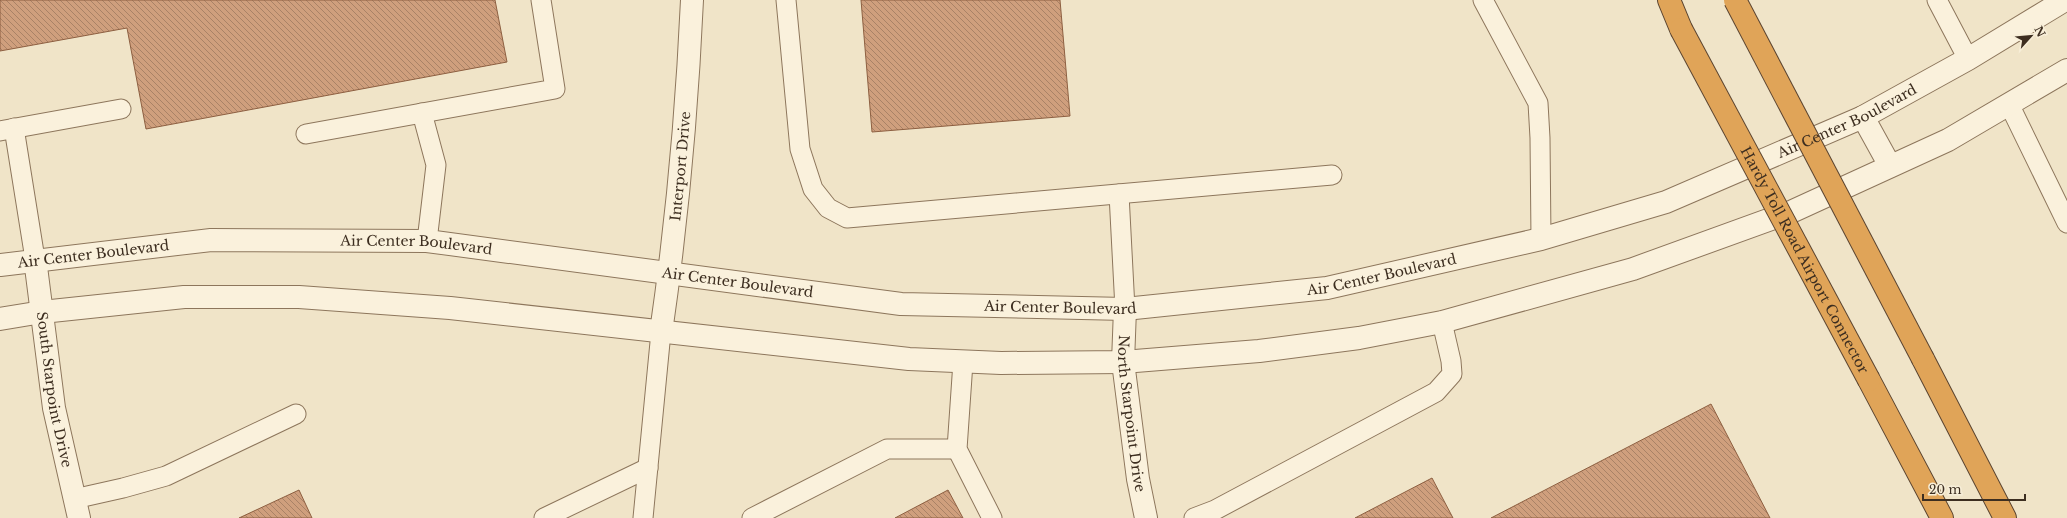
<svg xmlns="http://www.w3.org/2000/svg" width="2067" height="518" viewBox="0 0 2067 518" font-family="'Libre Baskerville',serif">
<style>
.building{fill:url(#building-back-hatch);stroke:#8d5f41}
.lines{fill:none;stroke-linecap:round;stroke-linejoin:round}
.service-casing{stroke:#8d765c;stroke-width:21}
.minor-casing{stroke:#8d765c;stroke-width:24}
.tertiary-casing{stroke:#8d765c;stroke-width:24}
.motorway-casing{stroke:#5b4430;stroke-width:24}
.service{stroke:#faf1dc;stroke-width:19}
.minor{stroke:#faf1dc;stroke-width:22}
.tertiary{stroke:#faf1dc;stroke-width:22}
.motorway{stroke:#e0a458;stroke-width:22}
.motorway-bridge-casing{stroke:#5b4430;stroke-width:24;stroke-linecap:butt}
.motorway-bridge{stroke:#e0a458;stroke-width:22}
.labels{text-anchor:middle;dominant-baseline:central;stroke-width:3.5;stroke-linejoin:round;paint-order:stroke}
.street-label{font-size:14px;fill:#3d2e20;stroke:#f7eed8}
</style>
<defs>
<pattern id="building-back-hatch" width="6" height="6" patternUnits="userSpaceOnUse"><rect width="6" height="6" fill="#cf9f7d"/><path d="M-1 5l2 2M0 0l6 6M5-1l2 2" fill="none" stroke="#a98266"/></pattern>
</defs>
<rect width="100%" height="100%" fill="#f0e4c8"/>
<g class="building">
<path d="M0,0H495L507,62L146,129L127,28L0,51Z"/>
<path d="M861,0H1060L1070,116L872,132Z"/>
<path d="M1711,404L1770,518H1491Z"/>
<path d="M1432,478L1453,518H1355Z"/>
<path d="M299,490L312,518H239Z"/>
<path d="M948,490L963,518H895Z"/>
</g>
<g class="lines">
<defs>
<g id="service">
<path d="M786,0L800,149L813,189L828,208L847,218L1332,175"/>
<path d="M1483,0L1538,103L1540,138L1541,239"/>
<path d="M1937,0L1968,59"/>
<path d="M2009,104L2067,223"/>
<path d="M422,113L436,165L427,241"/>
<path d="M14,128L35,259"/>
<path d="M0,131L121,109"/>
<path d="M306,134L555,89L541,0"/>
<path d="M1119,194L1125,309"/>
<path d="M963,362L957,449L992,518"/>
<path d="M74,499L123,488L166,476L296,414"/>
<path d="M544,518L648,468"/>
<path d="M643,518L661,332"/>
<path d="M752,518L887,449H957"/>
<path d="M1194,518L1215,510L1436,392L1452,374L1451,361L1442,322"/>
</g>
<g id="minor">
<path d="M1863,117L1890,166"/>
<path id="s1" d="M35,259L54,408L79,518"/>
<path id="s2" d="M1125,309L1123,362L1138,479L1146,518"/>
<path id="s3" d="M661,332C677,222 687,111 692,0"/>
</g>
<g id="tertiary">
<path id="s4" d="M0,265L211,240L427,241L901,304L1125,309L1327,288L1541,239L1666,202L1863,117L1968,59L2065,0"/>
<path d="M0,319L42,312L184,297H299L450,308L909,359L1001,363L1123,362L1259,351L1359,338L1442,322L1633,269L1793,211L1948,140L2067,70"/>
</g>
<g id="motorway">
<path d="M1669,0L1681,29"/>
<path d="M1923,359L2005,518"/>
<path d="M1869,380L1942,518"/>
</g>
</defs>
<use href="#service" class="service-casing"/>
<use href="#minor" class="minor-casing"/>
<use href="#tertiary" class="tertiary-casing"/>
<use href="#motorway" class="motorway-casing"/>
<use href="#service" class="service"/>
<use href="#minor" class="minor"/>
<use href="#tertiary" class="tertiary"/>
<use href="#motorway" class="motorway"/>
<defs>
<g id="motorway-bridge">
<path d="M1735,0L1923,359"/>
<path id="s5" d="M1681,29L1869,380"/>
</g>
</defs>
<use href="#motorway-bridge" class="motorway-bridge-casing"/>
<use href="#motorway-bridge" class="motorway-bridge"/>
</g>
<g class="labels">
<g class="street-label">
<text stroke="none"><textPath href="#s4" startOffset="1882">Air Center Boulevard</textPath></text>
<text stroke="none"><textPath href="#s3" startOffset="167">Interport Drive</textPath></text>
<text stroke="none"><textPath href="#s4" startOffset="418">Air Center Boulevard</textPath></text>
<text stroke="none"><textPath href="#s4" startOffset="94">Air Center Boulevard</textPath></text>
<text stroke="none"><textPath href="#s5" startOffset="262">Hardy Toll Road Airport Connector</textPath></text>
<text stroke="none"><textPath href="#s4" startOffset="1390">Air Center Boulevard</textPath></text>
<text stroke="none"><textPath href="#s4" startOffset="742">Air Center Boulevard</textPath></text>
<text stroke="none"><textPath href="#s4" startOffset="1066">Air Center Boulevard</textPath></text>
<text stroke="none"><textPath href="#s1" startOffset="132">South Starpoint Drive</textPath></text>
<text stroke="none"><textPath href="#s2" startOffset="105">North Starpoint Drive</textPath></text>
</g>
</g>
<g transform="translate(2031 36) rotate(63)" stroke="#f7eed8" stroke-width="3" paint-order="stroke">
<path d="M0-3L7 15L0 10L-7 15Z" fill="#3d2e20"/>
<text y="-6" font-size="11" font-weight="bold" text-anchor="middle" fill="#3d2e20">N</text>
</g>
<path d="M1923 494v6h102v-6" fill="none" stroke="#3d2e20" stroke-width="2"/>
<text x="1929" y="494" font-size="12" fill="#3d2e20" stroke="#f7eed8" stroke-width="3" paint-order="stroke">20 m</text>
</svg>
